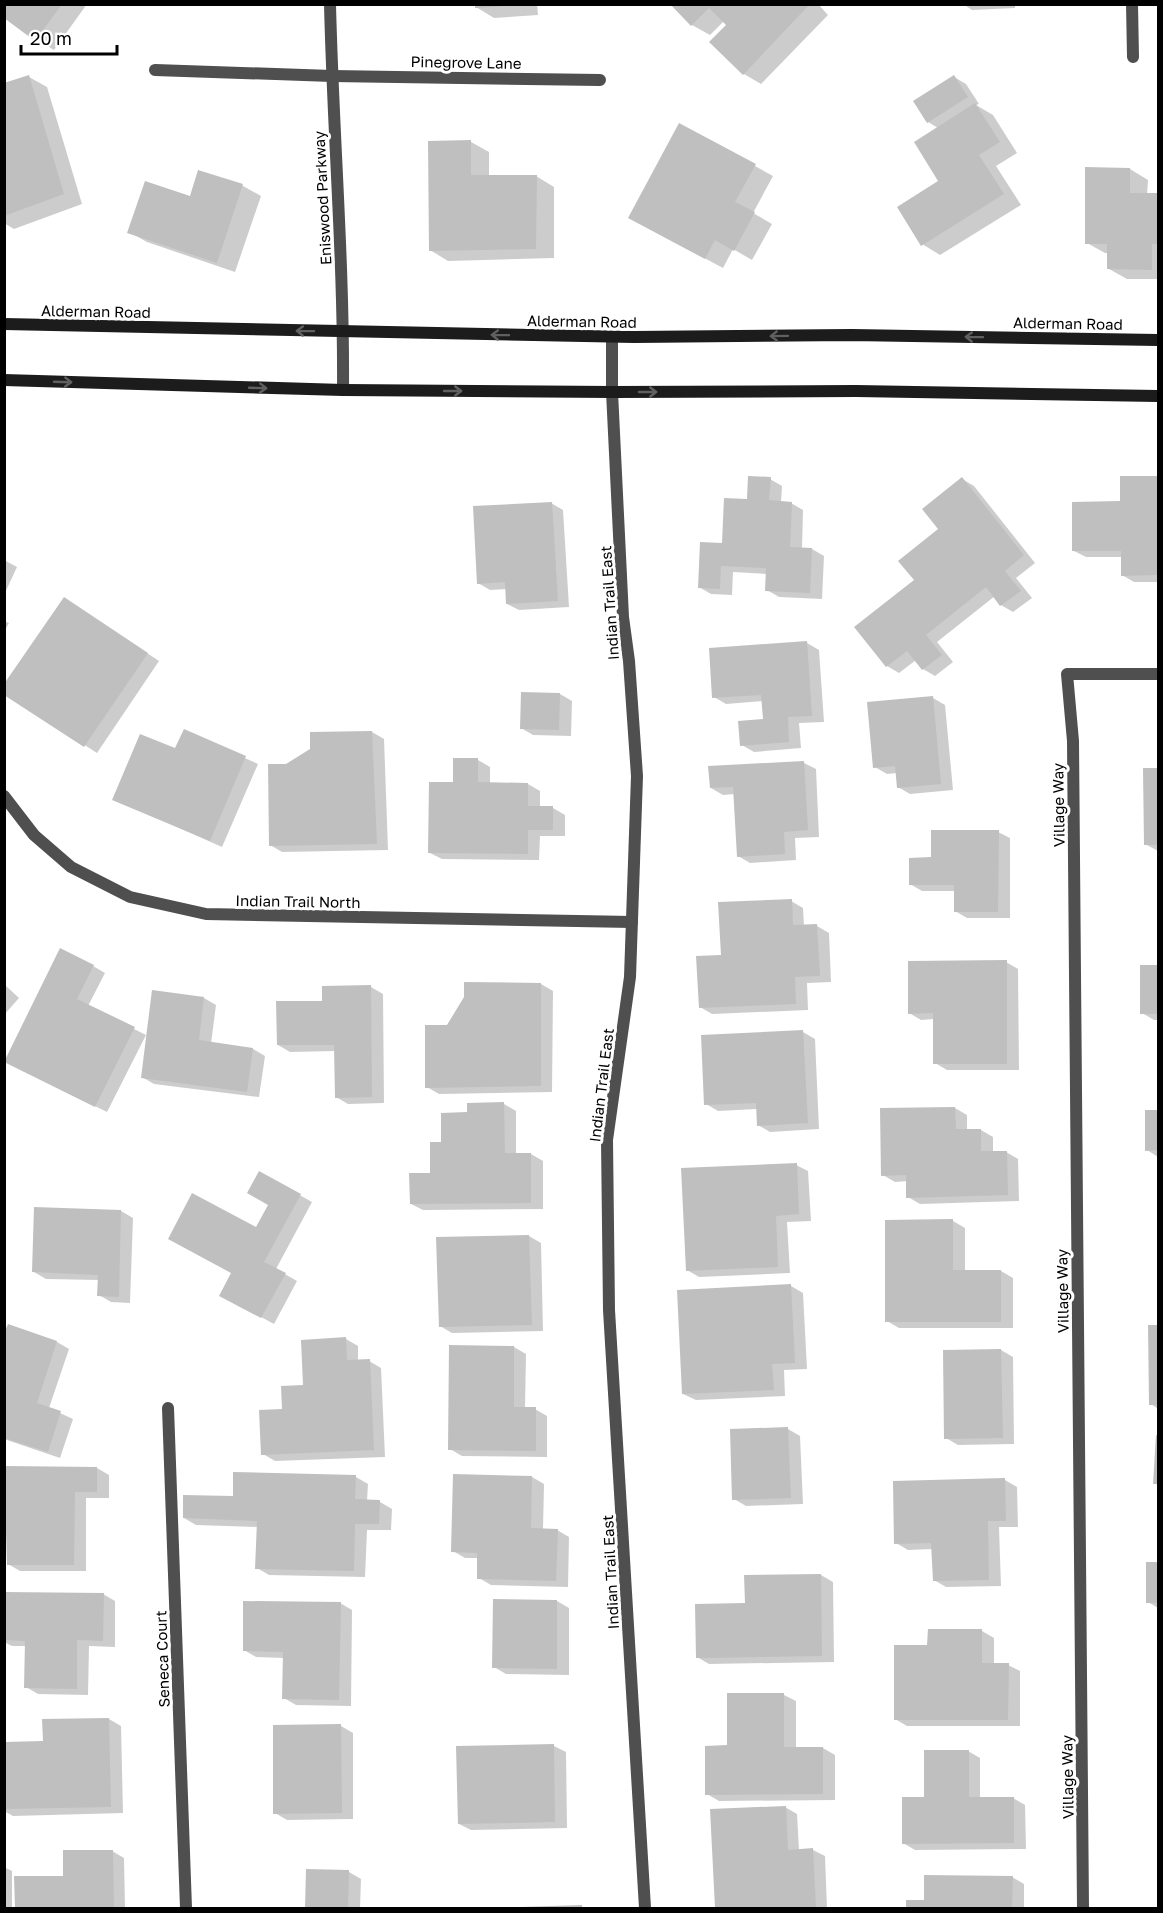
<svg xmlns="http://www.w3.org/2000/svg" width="1163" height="1913" viewBox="0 0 1163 1913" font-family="'Golos Text',sans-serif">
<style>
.shadow{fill:#0003}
.building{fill:#bfbfbf}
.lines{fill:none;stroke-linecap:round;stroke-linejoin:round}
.street{stroke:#4f4f4f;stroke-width:12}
.secondary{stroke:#1c1c1c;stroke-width:12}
.oneway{stroke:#606060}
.labels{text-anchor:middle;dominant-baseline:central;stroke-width:6;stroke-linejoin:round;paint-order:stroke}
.street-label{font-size:15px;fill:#000;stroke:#fff}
</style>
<rect width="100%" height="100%" fill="#fff"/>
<g class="shadow">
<path d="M4,4H87L54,50L36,39Z"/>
<path d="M476,4H537L538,15L494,18L476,7Z"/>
<path d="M672,4H818L828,15L761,84L744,74L728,25L724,21L710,35L692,25Z"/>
<path d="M963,4H1015V8L972,10Z"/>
<path d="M29,77L47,87L82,204L14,229L4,223V84Z"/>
<path d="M954,77L966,84L979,104L976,105L993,115L1017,153L996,166L1021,205L940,255L922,244L940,181L938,128L928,122Z"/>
<path d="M471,142L489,152V176H536L554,187V258L448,261L430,250Z"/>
<path d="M755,166L773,176L753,213L772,224L752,260L733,249L723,268L648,228Z"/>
<path d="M1130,169L1148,180L1147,195H1158V279H1127L1109,269V253H1105L1087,243Z"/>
<path d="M199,172L243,186L261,196L235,272L147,242L129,232L191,198Z"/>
<path d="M1158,477V582H1134L1122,575V557H1086L1074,551L1122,502L1121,478Z"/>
<path d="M770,479L782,486L781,502L791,503L803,510L802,549H812L824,556L822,599L779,597L767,590V574L733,572L732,595L711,594L699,587L748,501Z"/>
<path d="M962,479L974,486L1035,563L1016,578L1032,598L1013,612L1001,605L995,596L937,642L953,662L935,676L923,669L916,660L899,673L887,666L916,581Z"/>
<path d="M551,503L563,510L569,607L519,610L507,604V589L490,590L478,583Z"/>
<path d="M4,560L17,567L4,595Z"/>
<path d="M76,606L159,661L97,753L4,693Z"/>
<path d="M4,621L9,623L4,632Z"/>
<path d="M807,643L819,650L824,722L799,723L801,748L754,752L742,745L765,720L763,701L726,704L714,697Z"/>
<path d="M560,694L572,701L571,736L533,735L521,728Z"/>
<path d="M933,698L945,705L953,790L910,794L898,787L897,773L887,774L875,767Z"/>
<path d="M184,731L258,764L222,847L114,799L176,750Z"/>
<path d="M372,732L384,739L388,850L282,852L270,845L287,766Z"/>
<path d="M478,760L490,767V784H528L540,791V808H553L565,815V836H540L539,860L442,859L430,853L455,784Z"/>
<path d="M804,763L816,769L819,837L795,838L796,860L750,863L738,856L735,794L723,795L711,788Z"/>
<path d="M1144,769H1158V851L1145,844Z"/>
<path d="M998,832L1010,838V918H967L955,911V891H922L910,884L933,859Z"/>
<path d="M791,901L803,908L804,926H817L829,933L831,982L807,983L808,1010L712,1014L700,1007L722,956Z"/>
<path d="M1006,962L1018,969L1019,1070H947L935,1063L934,1019L921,1020L909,1013Z"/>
<path d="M93,966L105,973L88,1006L146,1035L107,1112L17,1068Z"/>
<path d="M1142,967H1158V1020H1154L1142,1013Z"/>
<path d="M4,984L19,998L4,1015Z"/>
<path d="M541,984L553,991L552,1092L439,1094L427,1087L448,1026Z"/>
<path d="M324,987H371L383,994L384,1103L348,1104L336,1097L335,1051L290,1052L278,1045L324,1002Z"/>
<path d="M204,998L216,1005L211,1044L253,1049L265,1056L259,1097L154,1084L142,1077Z"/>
<path d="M803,1032L815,1039L819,1129L770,1132L758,1125L757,1109L718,1111L706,1104Z"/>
<path d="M504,1104L516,1111V1154H531L543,1161V1209L423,1210L411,1204L468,1114Z"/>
<path d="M955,1108L967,1115V1131L981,1130L993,1137V1153L1006,1152L1018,1159L1019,1201L920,1204L908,1197V1181L895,1182L883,1175L881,1110Z"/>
<path d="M1146,1112H1158V1157L1147,1150Z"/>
<path d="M796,1165L808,1171L811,1221L787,1222L790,1273L699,1277L687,1270Z"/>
<path d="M260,1173L312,1202L276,1269L297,1281L274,1324L233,1302L256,1229L270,1204Z"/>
<path d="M121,1211L133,1218L130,1303L111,1302L99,1295V1280L46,1279L34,1272Z"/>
<path d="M953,1221L965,1228V1271H1001L1013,1278V1328H899L887,1321Z"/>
<path d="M529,1236L541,1243L543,1331L452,1333L440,1326L438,1238Z"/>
<path d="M791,1286L803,1293L807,1369L784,1370L785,1396L696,1400L683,1394Z"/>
<path d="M8,1326L57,1342L69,1349L49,1408L73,1419L60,1458L4,1439V1338Z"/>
<path d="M1150,1327H1158V1409L1151,1404Z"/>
<path d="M346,1339L358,1346V1361H369L381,1368L385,1457L275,1461L263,1454L284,1410Z"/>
<path d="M451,1347H514L526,1354L525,1408L535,1409L547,1416V1457L462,1456L450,1449Z"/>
<path d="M1001,1350L1013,1357L1014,1444L958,1445L946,1438Z"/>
<path d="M788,1429L800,1436L803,1504L746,1506L734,1499Z"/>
<path d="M1158,1437V1485L1154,1483Z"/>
<path d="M4,1468H97L109,1475V1498H86V1571H20L8,1564V1522H4Z"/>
<path d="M235,1474L356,1477L368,1484L367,1501L380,1502L392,1509L391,1530H367L365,1577L269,1575L257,1568L258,1527L196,1525L184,1518L234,1498Z"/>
<path d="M532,1477L544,1484L543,1530H557L569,1537L568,1587L491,1585L479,1578V1558H465L453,1551Z"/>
<path d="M1005,1480L1017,1487L1018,1527H999L1001,1586L946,1587L934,1580L933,1549L908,1550L896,1543Z"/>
<path d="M1148,1564H1158V1608L1148,1602Z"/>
<path d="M821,1575L833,1582L834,1662L709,1664L697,1657L746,1604Z"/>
<path d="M4,1594H103L115,1601V1647L89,1646L88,1695L38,1694L26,1687V1646H12L4,1642Z"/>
<path d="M557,1601L569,1608V1675L506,1674L494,1667Z"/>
<path d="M340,1603L352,1610L351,1706L296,1705L284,1698V1658L256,1657L244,1650Z"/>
<path d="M929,1630L982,1631L994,1638V1665H1008L1020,1671V1726H907L895,1719L929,1646Z"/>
<path d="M784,1695L796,1701V1748H823L835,1755V1800L719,1801L707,1794L729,1747Z"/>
<path d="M109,1719L121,1726L123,1813L13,1816L4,1811V1744L44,1743Z"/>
<path d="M341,1726L353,1733V1819L287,1820L275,1813Z"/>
<path d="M554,1746L566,1752L567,1828L471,1830L459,1824Z"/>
<path d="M968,1751L980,1758V1798H1013L1025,1805L1026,1849L915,1850L903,1843L926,1799Z"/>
<path d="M785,1807L797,1814L799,1850H813L825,1856L827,1908H716L712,1811Z"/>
<path d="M112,1851L124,1858L125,1908H16V1878H64Z"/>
<path d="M4,1867L12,1871V1908H4Z"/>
<path d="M308,1870L349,1872L361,1879L360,1908H307Z"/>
<path d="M1012,1877L1024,1884V1908H907V1901L925,1902Z"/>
<path d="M581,1906L585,1908H503Z"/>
</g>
<g class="building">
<path d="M4,4H62L35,41L4,18Z"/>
<path d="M475,4H508V6L475,8Z"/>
<path d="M670,4H810L743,75L709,42L726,25L709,8L691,26Z"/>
<path d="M29,75L64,194L4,216V83Z"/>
<path d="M954,75L968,97L927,123L913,101Z"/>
<path d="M975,103L1000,142L979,155L1004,194L921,246L897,207L938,181L914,142Z"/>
<path d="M679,123L756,164L735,202L755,212L734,251L715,240L705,259L628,218Z"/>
<path d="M471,140V175H537L536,249L429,251L428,141Z"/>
<path d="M1085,167L1130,168V193H1158V244H1152V270L1107,269V244H1085Z"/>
<path d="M198,170L243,184L217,263L127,233L145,181L190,196Z"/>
<path d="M748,476L771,477L769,500L792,502L790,547L812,548L810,593L765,591L766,568L721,566L720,589L698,588L700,542L722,543L724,498L747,499Z"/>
<path d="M1120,476H1158V575L1121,576V551H1072V502L1120,501Z"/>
<path d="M962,477L1024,555L1005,571L1021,591L1000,606L986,587L926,635L942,655L922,670L907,651L886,667L854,627L914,580L898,561L938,529L922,509Z"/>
<path d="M552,502L558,601L506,604L505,582L477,584L473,506Z"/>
<path d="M64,597L148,653L84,747L4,695V684Z"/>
<path d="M807,641L812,716L788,717L789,742L740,746L738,721L763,719L761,695L712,698L709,648Z"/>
<path d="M521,692L560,693L559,730L520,729Z"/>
<path d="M933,696L941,784L897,788L895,766L873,768L867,702Z"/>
<path d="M184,729L246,756L210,841L112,800L140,734L175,748Z"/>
<path d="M372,731L377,844L269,846L268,764H286L310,749V732Z"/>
<path d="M453,758H478V782L528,783V806H553V830H528V854L428,853L429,782H453Z"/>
<path d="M804,761L808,830L784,832L785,854L737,857L733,787L710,788L708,766Z"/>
<path d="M1143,768H1158V845H1144Z"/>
<path d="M931,830H999L998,912H954V885H909V858L931,857Z"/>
<path d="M792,899L793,925L817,924L820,976L795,977L796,1004L699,1008L696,956L721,955L718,902Z"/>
<path d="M60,948L94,965L77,999L135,1027L95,1107L4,1062Z"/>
<path d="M1007,960V1064H933V1013L908,1014V961Z"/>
<rect x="1140" y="965" width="18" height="49"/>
<path d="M464,982L541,983V1086L425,1088V1025H447L464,997Z"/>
<path d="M371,985L372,1097L335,1098L334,1045H277L276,1001H322V986Z"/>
<path d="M152,990L204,997L199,1040L253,1048L247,1092L141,1078Z"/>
<path d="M803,1030L808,1123L757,1126L756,1103L704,1105L701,1035Z"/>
<path d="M504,1102L505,1153H531V1203L410,1204L409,1173H430V1142H441V1113L467,1112V1103Z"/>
<path d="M955,1107L956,1129H981V1151H1007L1008,1195L906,1198V1175L881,1176L880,1108Z"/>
<path d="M1145,1110H1158V1150L1145,1151Z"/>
<path d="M797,1163L799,1214L776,1216L778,1267L686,1271L681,1168Z"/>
<path d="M259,1171L301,1194L264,1262L286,1273L261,1318L219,1296L231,1273L168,1239L192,1193L256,1227L268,1205L247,1193Z"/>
<path d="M34,1207L121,1210L119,1297L97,1296L98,1275L32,1272Z"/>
<path d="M953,1219V1270H1001V1322H885V1220Z"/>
<path d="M529,1235L532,1325L439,1327L436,1237Z"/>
<path d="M791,1284L795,1363L772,1364L774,1390L682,1394L677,1290Z"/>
<path d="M8,1324L57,1341L37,1403L61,1411L48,1452L4,1438V1333Z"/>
<path d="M1148,1325H1158V1405H1149Z"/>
<path d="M346,1337L347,1360L370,1359L374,1450L261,1455L259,1410L282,1409L281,1386L303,1385L301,1340Z"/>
<path d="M449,1345L514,1346V1407H536V1451L448,1450Z"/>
<path d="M1001,1349L1003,1438L944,1439L943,1350Z"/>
<path d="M788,1427L791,1498L732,1500L730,1429Z"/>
<path d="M1156,1435L1158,1436V1484H1153Z"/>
<path d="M4,1466L97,1467V1492H75L74,1565H7Z"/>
<path d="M233,1472L356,1475L355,1499L380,1500L379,1524H355L354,1571L255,1569L257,1521L183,1518V1495L233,1496Z"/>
<path d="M453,1474L532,1476L531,1528L558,1529L556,1581L477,1579V1553L451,1552Z"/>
<path d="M1005,1478L1006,1521H988L989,1580L933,1581L931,1543L894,1544L893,1481Z"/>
<rect x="1146" y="1562" width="12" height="41"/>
<path d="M821,1574L822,1656L696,1658L695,1604L745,1603L744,1575Z"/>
<path d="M4,1592L104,1593L103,1641L77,1640V1689L24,1688L25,1641L4,1640Z"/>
<path d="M493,1599L557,1600V1669L492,1668Z"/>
<path d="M243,1601L341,1602L339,1700L282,1699L283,1652L243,1651Z"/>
<path d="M928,1629H982V1663H1009L1008,1720H894V1645H927Z"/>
<path d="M727,1693H784V1747H823V1794L705,1795V1746L727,1745Z"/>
<path d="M109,1718L111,1807L4,1809V1742L43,1741L42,1719Z"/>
<path d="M341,1724L342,1813L273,1814V1725Z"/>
<path d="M554,1744L555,1822L458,1824L456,1746Z"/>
<path d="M924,1750H969V1797H1014V1843L902,1844V1797H924Z"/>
<path d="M786,1806L788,1850L813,1848L816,1908H715L710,1809Z"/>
<path d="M63,1850H113L114,1908H15L14,1876H63Z"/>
<path d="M306,1869L349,1870L348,1908H305Z"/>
<path d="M924,1875L1013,1876L1012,1908H906V1900H924Z"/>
<path d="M582,1905V1908H520V1907Z"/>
</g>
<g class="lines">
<g class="street">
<path d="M330,4C333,133 344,261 343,390"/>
<path d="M1132,4L1133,57"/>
<path d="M155,70L332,76L600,80"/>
<path d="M612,337V392L623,617L629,661L637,776L630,977L607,1140L609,1310L645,1908"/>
<path d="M4,796L34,835L71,867L130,897L206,914L632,922"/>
<path d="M168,1408L186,1908"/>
<path d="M1083,1908L1073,741L1067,674H1158"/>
</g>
<g class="secondary">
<path d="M4,324L634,337L852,335L1158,340"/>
<path d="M4,380L343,390L612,392L856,391L1158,396"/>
</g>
</g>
<defs><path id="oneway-shaft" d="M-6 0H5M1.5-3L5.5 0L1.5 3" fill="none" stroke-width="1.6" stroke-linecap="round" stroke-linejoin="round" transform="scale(1.5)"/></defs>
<g class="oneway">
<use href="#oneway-shaft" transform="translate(305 331) rotate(-179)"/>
<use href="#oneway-shaft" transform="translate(500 335) rotate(-179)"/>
<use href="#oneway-shaft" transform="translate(779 336) rotate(179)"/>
<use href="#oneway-shaft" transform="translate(974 337) rotate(-179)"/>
<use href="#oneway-shaft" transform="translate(63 382) rotate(2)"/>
<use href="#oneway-shaft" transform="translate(258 388) rotate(2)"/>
<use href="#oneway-shaft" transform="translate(453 391)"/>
<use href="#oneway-shaft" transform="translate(648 392)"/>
</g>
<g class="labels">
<g class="street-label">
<text transform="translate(466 62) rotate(1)">Pinegrove Lane</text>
<text transform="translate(322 198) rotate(-93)">Eniswood Parkway</text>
<text transform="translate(96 311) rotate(1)">Alderman Road</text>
<text transform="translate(582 321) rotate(1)">Alderman Road</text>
<text transform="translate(1068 323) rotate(1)">Alderman Road</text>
<text transform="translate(609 603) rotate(-94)">Indian Trail East</text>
<text transform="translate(1058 805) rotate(-91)">Village Way</text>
<text transform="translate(298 901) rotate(1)">Indian Trail North</text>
<text transform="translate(601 1085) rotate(-83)">Indian Trail East</text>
<text transform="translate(1062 1291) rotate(-91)">Village Way</text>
<text transform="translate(610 1572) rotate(-93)">Indian Trail East</text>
<text transform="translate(162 1659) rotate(-92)">Seneca Court</text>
<text transform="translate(1067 1777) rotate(-91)">Village Way</text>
</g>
</g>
<rect width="1163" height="1913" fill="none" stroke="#000000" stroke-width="12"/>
<path d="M21 45v9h96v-9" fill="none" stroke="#000000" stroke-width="3"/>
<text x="30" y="45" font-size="18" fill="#000000" stroke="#ffffff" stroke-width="4.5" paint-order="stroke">20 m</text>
</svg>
